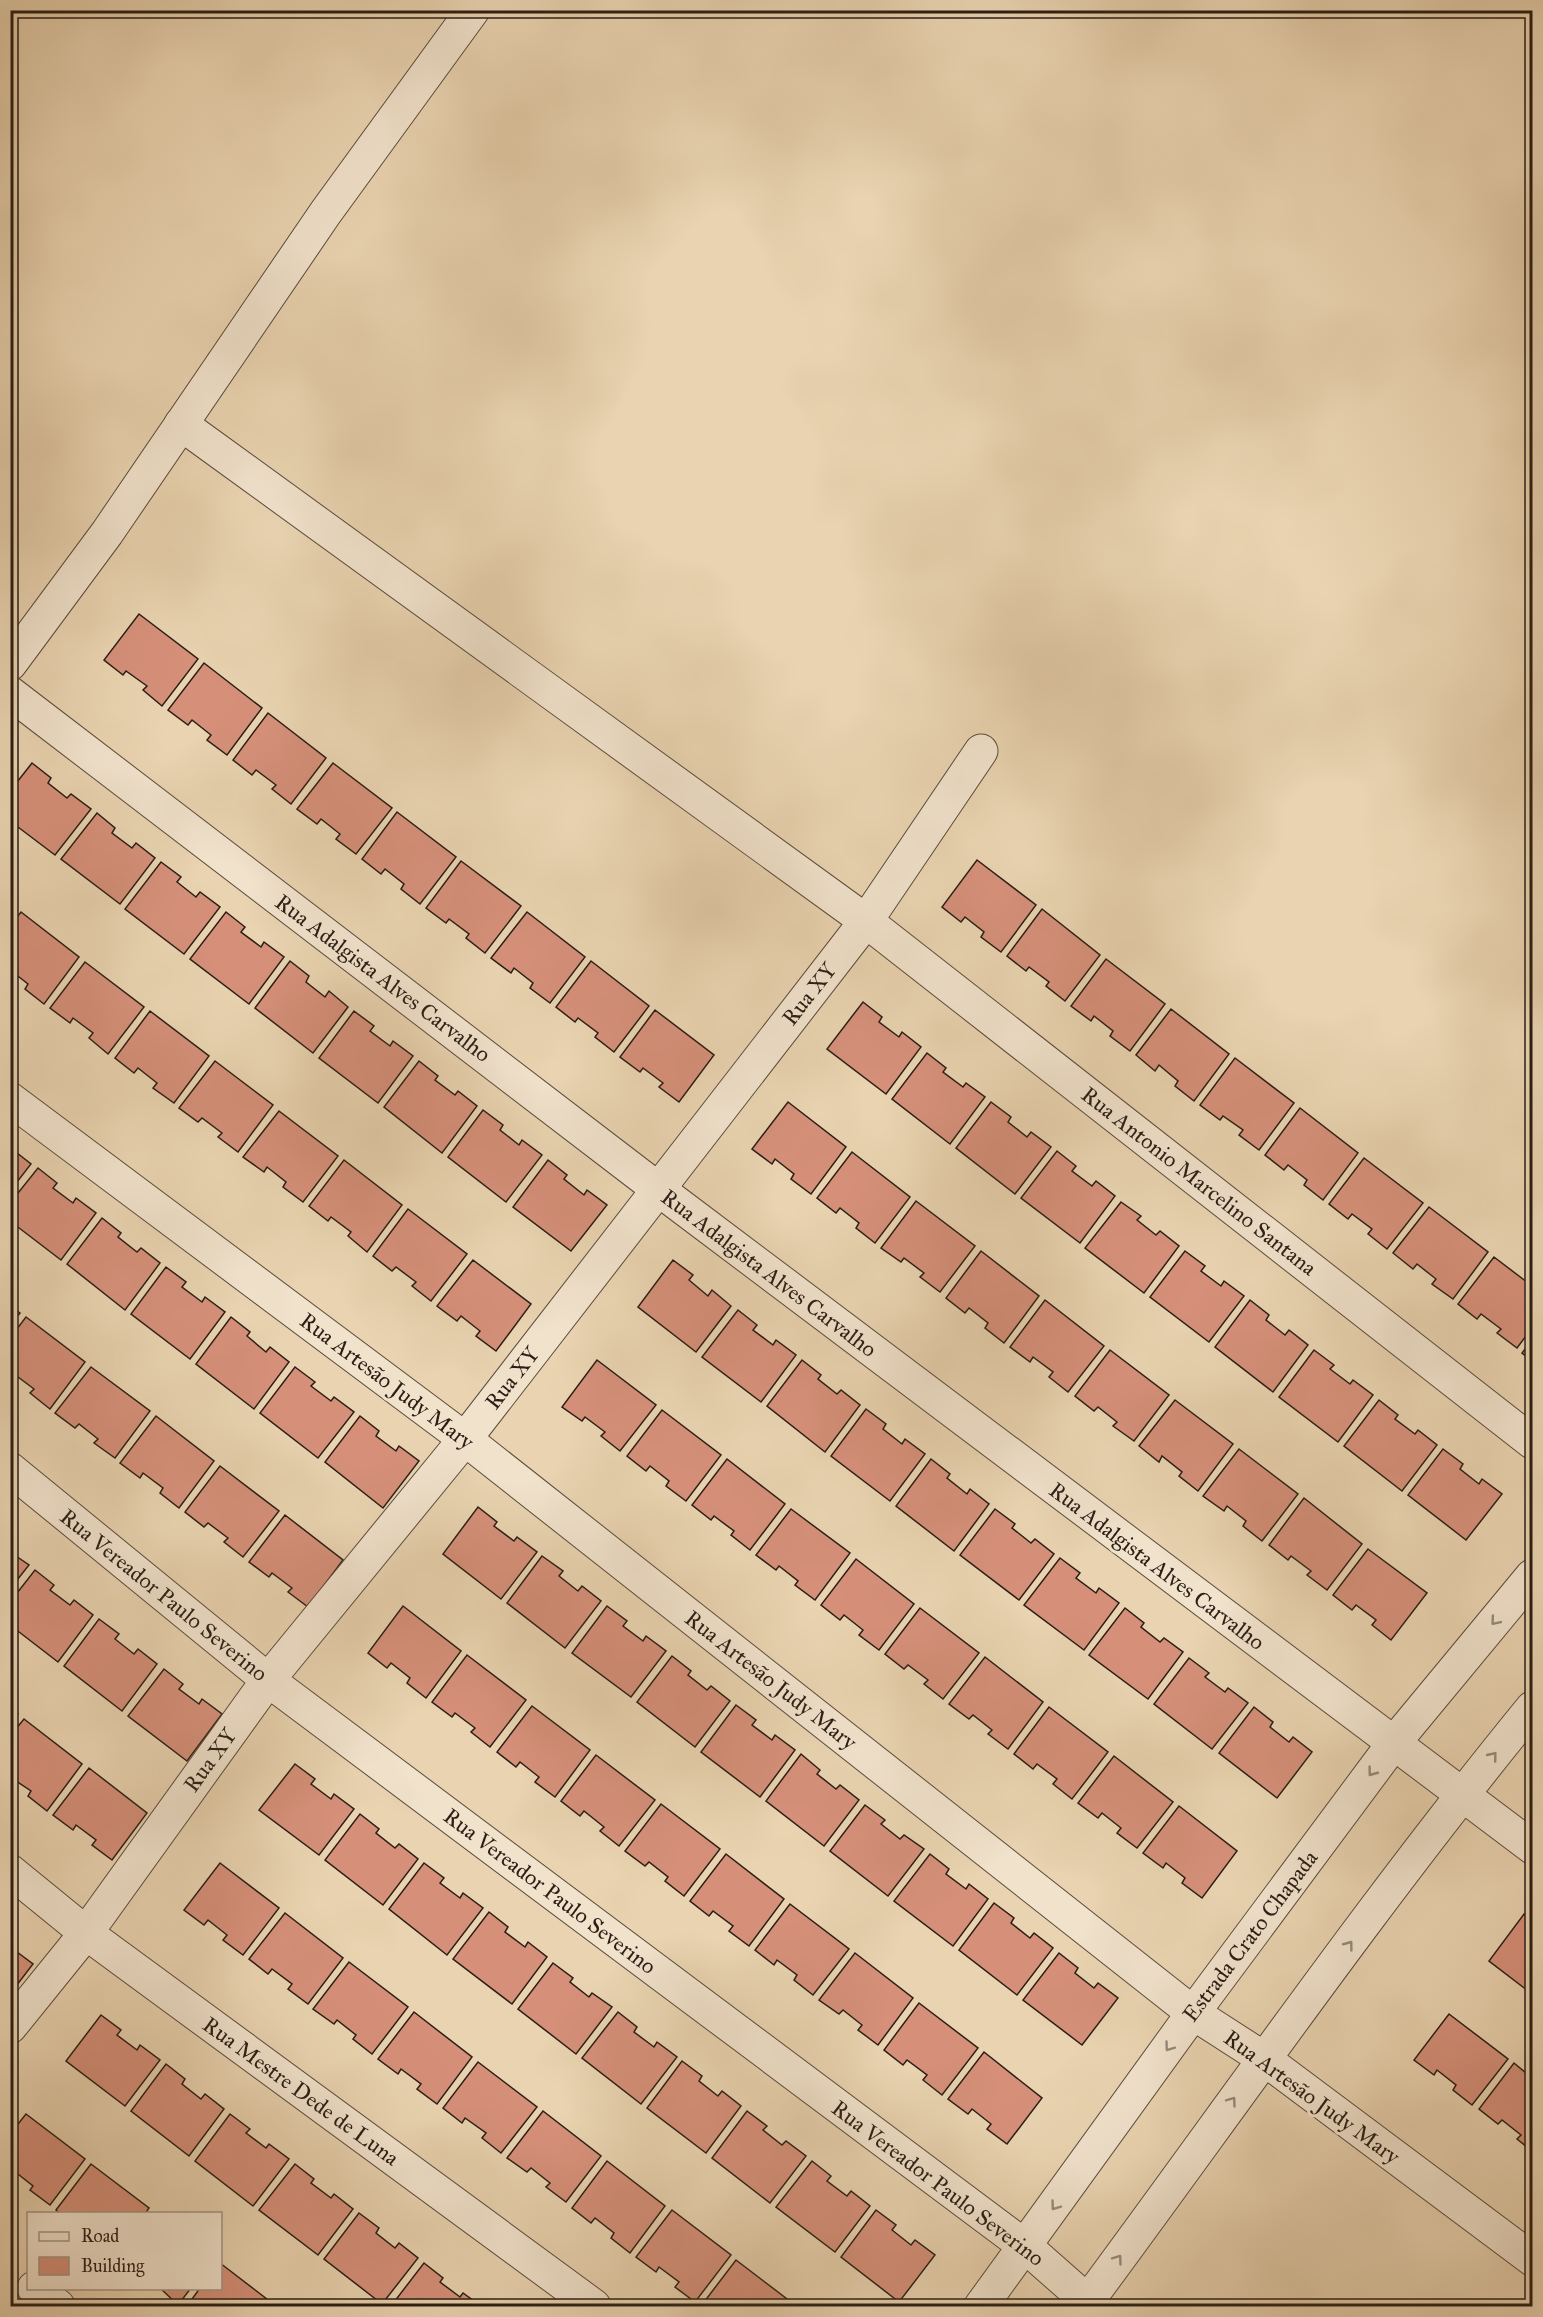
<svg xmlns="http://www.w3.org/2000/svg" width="1543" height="2317" viewBox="0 0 1543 2317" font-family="'IM FELL Great Primer',serif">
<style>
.building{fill:#d6907a;stroke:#2a1e15;stroke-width:1.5}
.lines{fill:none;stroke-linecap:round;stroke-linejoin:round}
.minor-casing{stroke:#5a4b3c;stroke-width:35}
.minor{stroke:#f1e2cc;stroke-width:33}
.oneway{stroke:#978a7a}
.labels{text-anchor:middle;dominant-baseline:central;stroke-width:6;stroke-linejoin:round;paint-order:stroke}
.street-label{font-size:22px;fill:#2a1e15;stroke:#f1e2cc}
</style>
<rect width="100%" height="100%" fill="#e9d3b0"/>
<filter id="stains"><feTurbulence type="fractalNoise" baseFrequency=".00333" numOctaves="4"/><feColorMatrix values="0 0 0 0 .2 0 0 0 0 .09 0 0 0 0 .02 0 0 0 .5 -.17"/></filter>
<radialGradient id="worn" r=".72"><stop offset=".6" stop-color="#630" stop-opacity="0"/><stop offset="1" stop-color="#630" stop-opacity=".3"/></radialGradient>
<g class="building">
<path d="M139,614L198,659L162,706L143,690L147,686L126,671L123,675L104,660Z"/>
<path d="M204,663L262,708L227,755L207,740L211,735L192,720L188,725L168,710Z"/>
<path d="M268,713L326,758L291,804L272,789L276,785L256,770L252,775L233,760Z"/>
<path d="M32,763L51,778L48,783L67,798L71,794L91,809L55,855L10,821V791Z"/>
<path d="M333,763L392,808L356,854L336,839L340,834L321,819L317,824L297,809Z"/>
<path d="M397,812L456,857L420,904L401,889L404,884L385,869L381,874L362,859Z"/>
<path d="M97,813L115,828L112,833L132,848L136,843L155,858L120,904L61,859Z"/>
<path d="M977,860L1036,905L1001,952L981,937L984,932L965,917L961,922L942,907Z"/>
<path d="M461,861L521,906L485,953L466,938L469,934L449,919L446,923L426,908Z"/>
<path d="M161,862L181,877L177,882L196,897L200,892L220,907L184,954L125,909Z"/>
<path d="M1042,909L1100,955L1065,1001L1046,986L1049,982L1029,967L1026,971L1007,956Z"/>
<path d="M21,912L79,957L44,1004L25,989L28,984L10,970V926Z"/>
<path d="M226,912L245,927L241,932L261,947L264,942L284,957L249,1004L190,959Z"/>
<path d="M527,912L585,957L550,1003L530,988L533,983L514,968L511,973L491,958Z"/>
<path d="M1106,959L1165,1004L1130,1051L1110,1036L1113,1031L1094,1016L1091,1021L1071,1006Z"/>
<path d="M290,961L309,976L306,982L325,997L329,991L348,1007L313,1053L255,1008Z"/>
<path d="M591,961L649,1006L614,1052L595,1037L598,1033L578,1018L575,1022L556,1007Z"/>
<path d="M85,962L144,1007L108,1054L89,1038L93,1033L73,1018L70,1023L50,1008Z"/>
<path d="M863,1002L882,1017L879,1022L899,1037L902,1032L921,1047L886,1094L827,1049Z"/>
<path d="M1171,1009L1229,1054L1194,1101L1175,1086L1178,1081L1159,1065L1155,1071L1136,1055Z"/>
<path d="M655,1010L714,1055L679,1102L659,1087L663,1083L643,1068L640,1072L620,1057Z"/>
<path d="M150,1011L209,1056L174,1103L153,1088L157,1083L138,1068L134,1073L115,1058Z"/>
<path d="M354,1011L374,1026L370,1031L390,1046L393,1041L413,1056L378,1103L319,1058Z"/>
<path d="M927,1053L946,1068L943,1072L963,1087L966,1083L985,1097L950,1144L892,1099Z"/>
<path d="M1235,1058L1294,1103L1259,1150L1239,1135L1243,1130L1223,1116L1220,1120L1200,1105Z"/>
<path d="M215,1061L273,1105L238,1152L218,1137L222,1133L202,1118L198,1122L179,1108Z"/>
<path d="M419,1061L438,1076L435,1080L455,1095L458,1091L477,1106L442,1153L384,1107Z"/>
<path d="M788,1102L846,1147L811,1194L791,1179L794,1174L775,1159L772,1164L752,1149Z"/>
<path d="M991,1102L1011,1117L1008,1122L1027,1137L1031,1132L1051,1147L1015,1194L956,1148Z"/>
<path d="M1300,1108L1358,1153L1323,1200L1304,1185L1307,1180L1288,1165L1284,1170L1265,1155Z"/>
<path d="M483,1110L503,1125L500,1130L519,1145L522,1140L542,1155L506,1202L448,1157Z"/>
<path d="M279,1111L338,1156L303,1202L283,1187L286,1182L267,1167L264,1172L243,1157Z"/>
<path d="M12,1149L31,1164L10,1191V1151Z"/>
<path d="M1057,1151L1076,1166L1072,1171L1092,1186L1096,1181L1115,1196L1080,1243L1021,1198Z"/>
<path d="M852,1152L910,1197L875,1243L856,1228L859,1223L840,1208L836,1213L817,1198Z"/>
<path d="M1364,1158L1423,1203L1387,1249L1368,1234L1372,1229L1352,1214L1348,1219L1329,1204Z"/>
<path d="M344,1160L402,1205L367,1252L348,1236L351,1232L331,1217L328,1221L309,1206Z"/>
<path d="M548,1160L567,1175L564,1179L584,1195L587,1190L607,1205L571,1251L513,1207Z"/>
<path d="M38,1168L57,1183L53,1188L73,1203L76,1198L96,1213L61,1260L10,1221V1203Z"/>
<path d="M916,1201L975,1246L940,1292L920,1277L924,1273L904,1258L901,1262L881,1248Z"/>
<path d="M1121,1202L1141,1216L1137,1220L1156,1235L1160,1231L1179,1246L1144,1293L1085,1248Z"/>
<path d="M1429,1207L1488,1252L1453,1299L1432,1284L1436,1279L1417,1264L1413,1269L1393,1253Z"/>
<path d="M408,1209L467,1254L431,1301L412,1286L416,1282L396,1267L392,1271L373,1256Z"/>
<path d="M102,1218L121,1233L118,1237L137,1252L141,1248L160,1263L125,1310L67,1264Z"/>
<path d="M981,1251L1039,1296L1004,1343L985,1328L988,1323L969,1308L965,1313L946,1298Z"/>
<path d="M1185,1251L1205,1266L1201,1271L1221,1286L1224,1281L1244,1296L1209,1342L1150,1297Z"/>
<path d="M1494,1257L1532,1286V1328L1517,1348L1497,1333L1501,1329L1481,1314L1477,1319L1458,1304Z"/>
<path d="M473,1260L531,1304L496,1351L476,1336L480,1331L461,1316L457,1321L437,1306Z"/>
<path d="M673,1260L693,1275L689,1280L708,1296L712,1290L731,1306L696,1352L638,1307Z"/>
<path d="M166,1267L186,1282L182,1287L202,1302L205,1297L225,1312L190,1359L131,1314Z"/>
<path d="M1045,1300L1104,1346L1068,1392L1049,1377L1053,1372L1033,1357L1030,1362L1010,1347Z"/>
<path d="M1250,1300L1269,1315L1266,1320L1285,1335L1289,1330L1308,1345L1273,1392L1215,1347Z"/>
<path d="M10,1305L20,1313L10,1325Z"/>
<path d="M738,1310L757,1325L753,1330L773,1345L776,1340L796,1355L761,1402L702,1357Z"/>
<path d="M26,1317L85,1362L50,1409L30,1393L34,1389L14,1374L10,1378V1338Z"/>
<path d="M231,1317L250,1332L247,1336L266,1352L270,1347L289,1362L254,1409L196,1364Z"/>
<path d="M1532,1340V1361L1522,1353Z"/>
<path d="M1110,1350L1169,1395L1134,1441L1113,1426L1117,1422L1098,1407L1094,1411L1075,1396Z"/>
<path d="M1314,1350L1334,1365L1330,1369L1350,1384L1353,1380L1373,1395L1338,1442L1279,1397Z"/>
<path d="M597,1360L656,1405L620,1451L601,1436L605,1432L585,1417L582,1421L562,1407Z"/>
<path d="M802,1360L821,1375L818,1379L837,1394L841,1390L860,1405L825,1452L767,1406Z"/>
<path d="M91,1367L150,1411L115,1458L94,1443L98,1439L79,1424L75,1428L55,1413Z"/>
<path d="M295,1367L315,1382L311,1386L331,1401L334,1397L354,1412L318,1458L260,1413Z"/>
<path d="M1175,1400L1233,1444L1198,1491L1179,1476L1182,1472L1162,1456L1159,1462L1139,1446Z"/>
<path d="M1379,1400L1398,1415L1395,1419L1415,1434L1418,1430L1437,1445L1402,1491L1344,1446Z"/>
<path d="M866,1409L886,1424L883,1429L902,1444L905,1439L925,1454L890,1501L831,1456Z"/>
<path d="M662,1410L721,1455L686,1501L666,1486L669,1481L650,1466L646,1471L627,1456Z"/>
<path d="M156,1416L214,1461L179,1508L160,1493L163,1488L143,1473L140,1478L120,1463Z"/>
<path d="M360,1416L379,1431L376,1436L396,1451L399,1446L419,1461L383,1508L325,1462Z"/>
<path d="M1239,1449L1298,1494L1262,1541L1243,1526L1246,1521L1227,1506L1224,1511L1203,1496Z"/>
<path d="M1443,1449L1463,1464L1460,1469L1479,1484L1482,1479L1502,1494L1466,1540L1408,1495Z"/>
<path d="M727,1459L785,1504L750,1550L731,1535L734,1531L714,1516L711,1520L692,1505Z"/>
<path d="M931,1459L950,1474L947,1478L967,1494L970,1489L989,1504L954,1551L896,1506Z"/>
<path d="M220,1466L279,1511L243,1557L224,1542L228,1538L208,1523L204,1527L185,1512Z"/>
<path d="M1304,1498L1362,1544L1327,1590L1307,1575L1311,1571L1291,1556L1288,1560L1269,1545Z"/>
<path d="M478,1507L497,1522L494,1526L514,1541L517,1537L537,1552L501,1599L443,1554Z"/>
<path d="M791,1509L850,1553L815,1600L795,1585L798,1581L779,1566L776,1570L756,1555Z"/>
<path d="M995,1509L1015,1524L1012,1528L1031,1543L1035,1539L1054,1554L1019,1600L960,1555Z"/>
<path d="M285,1515L343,1560L308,1607L288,1592L292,1588L272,1573L269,1577L249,1562Z"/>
<path d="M1368,1549L1427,1593L1391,1640L1372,1625L1376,1620L1356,1605L1352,1610L1333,1595Z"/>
<path d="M10,1552L29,1565L10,1589Z"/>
<path d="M542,1556L563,1571L559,1576L578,1591L582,1586L601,1601L565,1648L507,1603Z"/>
<path d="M1060,1558L1080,1573L1076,1578L1096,1593L1099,1588L1119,1603L1084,1650L1024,1605Z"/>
<path d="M856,1559L914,1604L879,1650L859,1635L863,1630L844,1615L840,1620L821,1605Z"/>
<path d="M35,1570L54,1585L50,1590L70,1605L74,1600L93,1615L58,1662L10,1625V1602Z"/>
<path d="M403,1606L461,1651L426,1698L407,1683L410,1678L391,1663L387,1668L368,1653Z"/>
<path d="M607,1606L627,1621L623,1626L643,1641L646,1636L666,1651L631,1697L572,1653Z"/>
<path d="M920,1608L979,1653L943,1699L924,1684L928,1680L908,1665L904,1669L885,1654Z"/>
<path d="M1125,1608L1144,1623L1141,1627L1160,1642L1164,1638L1183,1652L1148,1699L1089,1655Z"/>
<path d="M99,1619L119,1634L115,1639L134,1654L138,1649L157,1664L122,1711L64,1666Z"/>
<path d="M467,1655L526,1700L490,1747L471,1732L475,1728L455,1713L452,1717L432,1702Z"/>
<path d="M672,1656L691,1671L688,1675L707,1690L711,1686L730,1701L695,1747L637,1702Z"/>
<path d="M985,1657L1043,1702L1008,1749L988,1734L992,1730L973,1715L969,1719L949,1704Z"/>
<path d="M1189,1658L1209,1673L1205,1677L1225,1692L1228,1688L1248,1703L1212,1749L1154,1704Z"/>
<path d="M164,1669L183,1684L179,1689L199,1704L202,1699L222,1714L187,1761L128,1716Z"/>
<path d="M736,1705L756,1720L752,1725L772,1740L775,1735L795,1750L760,1797L701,1752Z"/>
<path d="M532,1706L590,1750L555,1797L535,1782L539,1777L520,1762L516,1767L497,1752Z"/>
<path d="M1049,1707L1108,1752L1072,1799L1053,1784L1057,1779L1037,1764L1033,1769L1014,1754Z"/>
<path d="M1254,1707L1273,1722L1270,1727L1289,1742L1293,1737L1312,1752L1277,1798L1219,1753Z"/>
<path d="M10,1708L18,1714L10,1724Z"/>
<path d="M24,1719L82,1764L47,1811L28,1796L31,1791L10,1777V1736Z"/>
<path d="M801,1754L820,1770L817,1774L836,1789L840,1785L859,1800L824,1846L766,1801Z"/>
<path d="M596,1755L655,1800L619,1846L600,1831L604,1827L584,1811L580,1816L561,1801Z"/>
<path d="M1114,1756L1173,1802L1137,1848L1117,1833L1121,1828L1102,1813L1098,1818L1078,1803Z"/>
<path d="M295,1764L315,1779L311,1784L331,1799L334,1794L354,1809L319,1855L259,1810Z"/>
<path d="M89,1768L147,1813L112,1860L92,1845L96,1840L76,1825L73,1830L53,1815Z"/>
<path d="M661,1804L720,1849L684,1896L665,1881L668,1877L649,1862L645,1866L625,1851Z"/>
<path d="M865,1805L885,1820L881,1824L900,1839L904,1835L924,1849L888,1896L830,1851Z"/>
<path d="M1179,1806L1237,1851L1202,1898L1182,1883L1185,1878L1166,1863L1163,1868L1143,1853Z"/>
<path d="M360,1814L379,1829L376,1833L395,1848L399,1844L418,1859L383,1905L325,1860Z"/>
<path d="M726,1854L784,1899L749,1946L729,1931L733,1926L713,1911L709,1916L690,1901Z"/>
<path d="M930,1854L949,1869L946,1874L966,1889L969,1884L988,1899L953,1946L894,1901Z"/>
<path d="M220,1863L279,1908L243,1955L223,1940L227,1935L208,1920L204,1925L184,1910Z"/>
<path d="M424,1863L444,1878L440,1883L460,1898L463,1893L483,1908L447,1955L389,1909Z"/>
<path d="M994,1903L1014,1918L1011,1923L1030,1938L1034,1933L1053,1948L1017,1995L959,1950Z"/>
<path d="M790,1904L849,1949L813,1995L794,1980L797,1975L777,1960L774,1965L755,1950Z"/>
<path d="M489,1912L508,1927L505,1932L525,1947L528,1942L547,1957L512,2004L453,1959Z"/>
<path d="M285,1913L343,1958L308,2004L288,1989L292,1984L272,1969L268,1974L249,1959Z"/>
<path d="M1524,1914L1532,1921V1994L1489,1961Z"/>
<path d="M13,1949L33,1964L10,1994V1953Z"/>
<path d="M855,1953L913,1998L878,2045L858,2030L862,2025L843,2010L839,2014L819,2000Z"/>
<path d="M1059,1953L1078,1968L1075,1973L1094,1988L1098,1983L1118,1998L1082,2045L1023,2000Z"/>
<path d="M349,1962L408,2007L372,2054L353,2039L356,2035L337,2020L334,2024L313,2009Z"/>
<path d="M553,1963L573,1978L570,1982L589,1997L592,1993L612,2007L576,2054L518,2009Z"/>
<path d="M919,2003L978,2048L942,2095L923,2080L927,2075L907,2060L903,2065L884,2050Z"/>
<path d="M414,2012L472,2057L437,2104L417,2089L421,2084L401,2069L398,2074L378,2059Z"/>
<path d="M618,2012L637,2027L634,2032L654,2047L657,2042L677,2057L641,2104L582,2058Z"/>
<path d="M1449,2014L1508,2059L1472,2105L1453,2090L1456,2085L1437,2070L1434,2075L1414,2060Z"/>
<path d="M101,2015L121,2030L117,2035L137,2050L140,2045L160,2060L125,2106L66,2061Z"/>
<path d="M984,2052L1042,2098L1007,2144L987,2129L991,2124L972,2109L968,2114L948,2099Z"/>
<path d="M682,2061L702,2076L699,2081L718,2096L722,2091L741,2106L706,2153L647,2108Z"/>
<path d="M478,2062L537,2107L501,2153L482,2138L486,2133L465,2118L462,2123L443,2108Z"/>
<path d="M1514,2063L1532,2078V2151L1517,2139L1521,2135L1502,2120L1498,2124L1479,2109Z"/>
<path d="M166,2064L185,2079L182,2084L201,2099L205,2094L224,2109L189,2156L131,2111Z"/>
<path d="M543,2111L601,2156L566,2202L546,2187L550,2183L531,2168L527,2172L507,2158Z"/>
<path d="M747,2111L767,2126L763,2130L782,2145L786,2141L806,2156L770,2203L712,2158Z"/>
<path d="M26,2114L85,2159L50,2205L30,2190L33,2186L14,2171L10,2175V2134Z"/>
<path d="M230,2114L250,2129L246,2133L266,2148L269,2144L289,2159L253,2206L195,2161Z"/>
<path d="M607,2161L665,2206L630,2253L611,2238L614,2233L595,2218L591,2223L572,2208Z"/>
<path d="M812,2161L831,2176L827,2181L847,2196L851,2191L870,2206L835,2252L776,2207Z"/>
<path d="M91,2164L149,2208L145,2214H60L56,2210Z"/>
<path d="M295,2164L314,2179L311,2183L331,2198L334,2194L353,2209L318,2255L259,2210Z"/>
<path d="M672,2210L731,2255L695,2302L675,2287L679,2282L659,2267L656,2272L636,2257Z"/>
<path d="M876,2210L896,2225L892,2230L911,2245L915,2240L935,2255L899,2302L841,2257Z"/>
<path d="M359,2213L379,2228L376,2233L395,2248L399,2243L418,2258L382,2304L324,2259Z"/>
<path d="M736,2260L795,2305L794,2306H701Z"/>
<path d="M220,2263L276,2306H187L200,2288H220Z"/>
<path d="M424,2263L443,2278L440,2282L460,2297L463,2293L481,2306H391Z"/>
<path d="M160,2288H191L178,2305Z"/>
</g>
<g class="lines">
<defs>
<g id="minor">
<path d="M181,424L866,921L1532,1442"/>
<path d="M10,664L107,533L326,212L473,10"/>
<path d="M10,693L658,1189L1532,1847"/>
<path d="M10,1099L465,1439L1193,2013L1263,2058L1532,2259"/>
<path d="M10,1469L268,1680L1026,2247L1093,2306"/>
<path d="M10,1871L86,1933L594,2306"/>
<path d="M10,2027L86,1933L268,1680L465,1439L866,921L981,751"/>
<path d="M34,2288L58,2306"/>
<path d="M981,2306L1193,2013L1393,1744L1532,1576"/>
<path d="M1084,2306C1232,2106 1374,1901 1532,1708"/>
</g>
</defs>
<use href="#minor" class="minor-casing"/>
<use href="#minor" class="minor"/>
</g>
<defs><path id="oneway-chevron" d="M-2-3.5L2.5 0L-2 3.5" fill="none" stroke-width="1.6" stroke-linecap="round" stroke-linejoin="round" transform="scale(1.5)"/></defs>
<g class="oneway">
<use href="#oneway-chevron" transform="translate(1495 1621) rotate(130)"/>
<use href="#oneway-chevron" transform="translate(1493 1756) rotate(-51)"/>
<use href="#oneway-chevron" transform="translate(1372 1772) rotate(127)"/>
<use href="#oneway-chevron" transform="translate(1349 1945) rotate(-53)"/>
<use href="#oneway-chevron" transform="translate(1169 2047) rotate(126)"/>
<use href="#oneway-chevron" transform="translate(1232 2101) rotate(-54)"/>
<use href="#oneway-chevron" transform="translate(1055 2206) rotate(126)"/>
<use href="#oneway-chevron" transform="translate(1118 2259) rotate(-54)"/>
</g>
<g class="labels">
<g class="street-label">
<text transform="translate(383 978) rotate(37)">Rua Adalgista Alves Carvalho</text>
<text transform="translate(809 994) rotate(-52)">Rua XY</text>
<text transform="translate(1199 1181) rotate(38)">Rua Antonio Marcelino Santana</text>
<text transform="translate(769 1273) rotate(37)">Rua Adalgista Alves Carvalho</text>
<text transform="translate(512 1378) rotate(-52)">Rua XY</text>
<text transform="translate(387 1381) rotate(37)">Rua Artesão Judy Mary</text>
<text transform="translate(1157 1566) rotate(37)">Rua Adalgista Alves Carvalho</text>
<text transform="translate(164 1595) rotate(39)">Rua Vereador Paulo Severino</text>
<text transform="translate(771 1680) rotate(38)">Rua Artesão Judy Mary</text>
<text transform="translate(210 1760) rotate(-54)">Rua XY</text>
<text transform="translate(550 1891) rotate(37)">Rua Vereador Paulo Severino</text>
<text transform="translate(1250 1936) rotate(-53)">Estrada Crato Chapada</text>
<text transform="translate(301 2091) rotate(36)">Rua Mestre Dede de Luna</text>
<text transform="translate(1312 2097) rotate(36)">Rua Artesão Judy Mary</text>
<text transform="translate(938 2183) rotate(37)">Rua Vereador Paulo Severino</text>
</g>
</g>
<rect width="1543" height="2317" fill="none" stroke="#e9d3b0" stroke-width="36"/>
<rect x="12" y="12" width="1519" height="2293" fill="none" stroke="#2a1e15" stroke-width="3"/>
<rect x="18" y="18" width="1507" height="2281" fill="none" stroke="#2a1e15" stroke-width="1.5"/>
<rect x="27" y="2212" width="195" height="78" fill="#f1e2cc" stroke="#a19483" stroke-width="1.5"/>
<rect x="39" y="2232" width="30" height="9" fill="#f1e2cc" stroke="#a19483" stroke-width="1.5"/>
<text x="81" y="2242" font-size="18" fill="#2a1e15">Road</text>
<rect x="39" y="2257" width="30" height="18" fill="#d6907a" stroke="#a19483" stroke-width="1.5"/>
<text x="81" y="2272" font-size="18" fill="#2a1e15">Building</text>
<rect width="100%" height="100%" filter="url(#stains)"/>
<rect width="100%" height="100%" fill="url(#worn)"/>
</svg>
